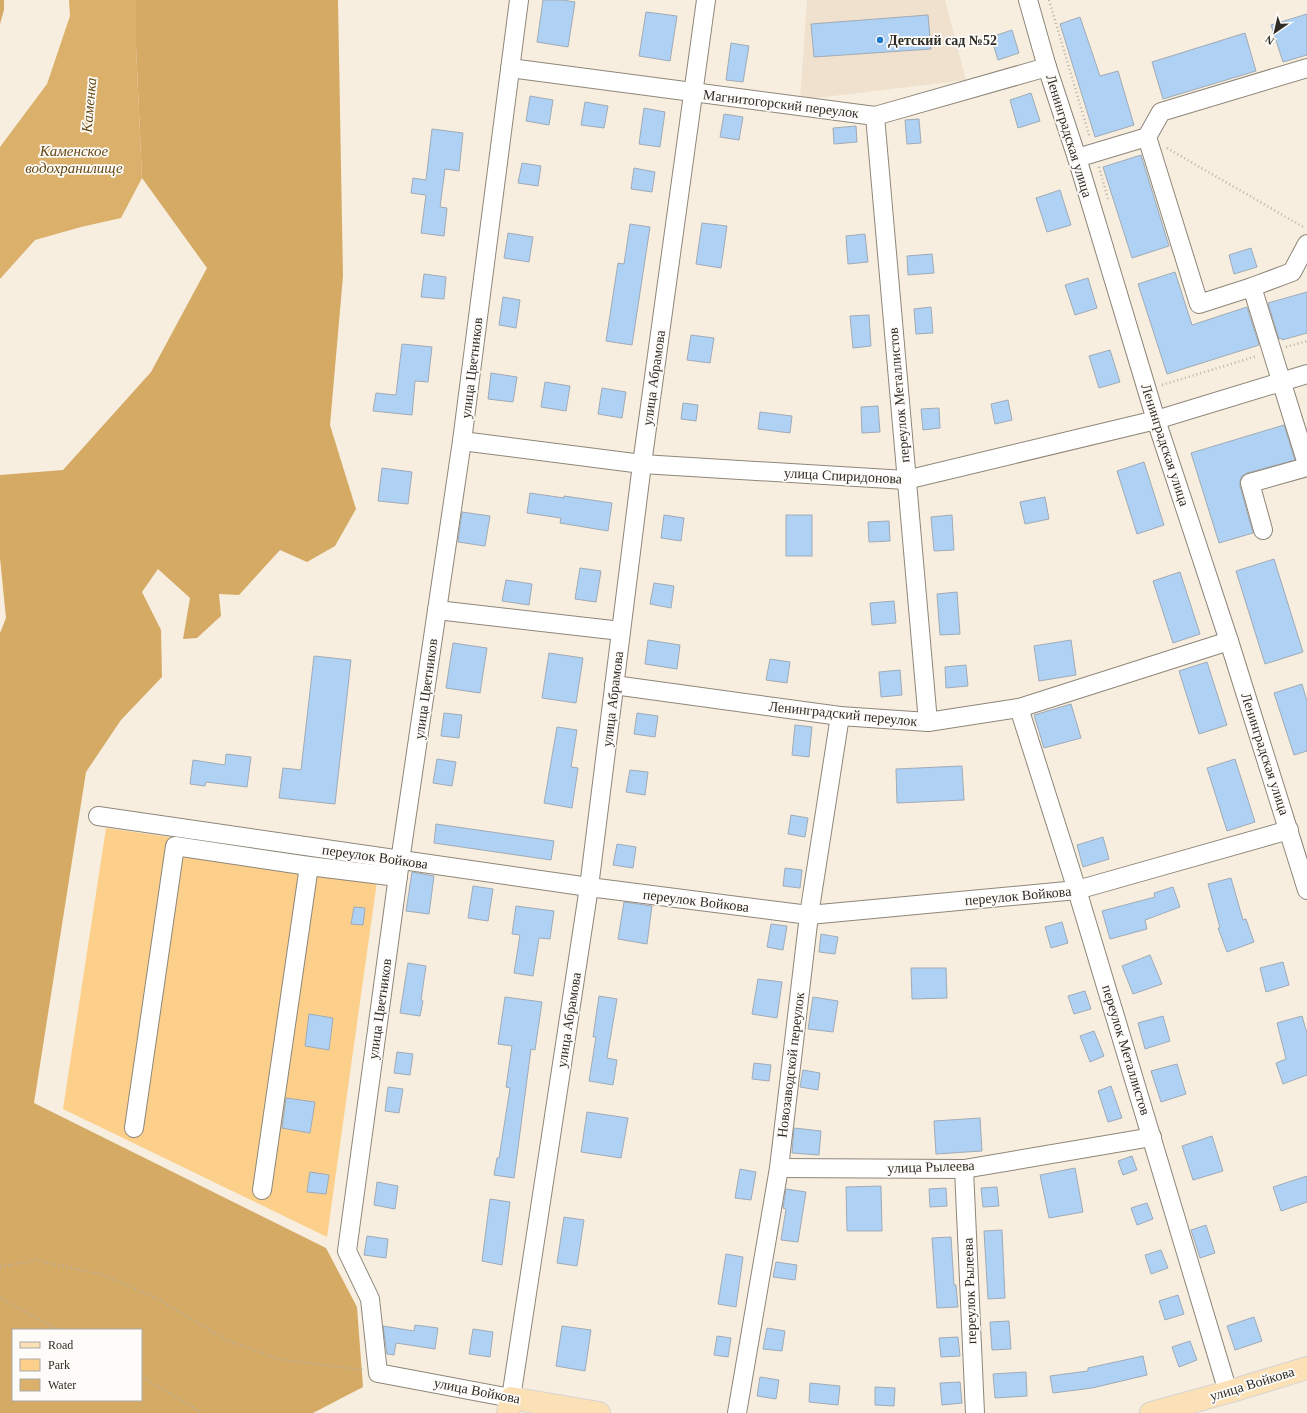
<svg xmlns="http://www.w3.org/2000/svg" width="1307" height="1413" viewBox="0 0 1307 1413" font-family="'Times New Roman',serif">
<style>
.built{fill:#efe1cd}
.green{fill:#fcd08b}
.forest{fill:#d5aa65;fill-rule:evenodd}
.water{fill:#dbb06b}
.building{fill:#afd1f3;stroke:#a0abb7}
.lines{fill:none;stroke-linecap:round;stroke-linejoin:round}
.minor-casing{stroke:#8e8679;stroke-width:20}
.major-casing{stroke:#d5d5d4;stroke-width:24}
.path{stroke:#b9b2a6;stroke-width:2.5;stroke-dasharray:1 3;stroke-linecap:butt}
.minor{stroke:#fff;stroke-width:18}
.major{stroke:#fce0b6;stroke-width:22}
.poi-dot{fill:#1c7ac6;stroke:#fefcf9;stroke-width:1.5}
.labels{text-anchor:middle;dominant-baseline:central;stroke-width:3.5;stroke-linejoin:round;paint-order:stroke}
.poi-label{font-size:14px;font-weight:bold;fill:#2f2c26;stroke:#fefcf9;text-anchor:start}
.street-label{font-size:14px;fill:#2f2c26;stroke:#fefcf9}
.water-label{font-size:15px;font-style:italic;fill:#664813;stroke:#fefcf9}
</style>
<rect width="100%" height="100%" fill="#f7eedf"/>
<path class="built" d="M807,0H945L966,80L800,100Z"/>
<path class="green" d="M106,828L379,867L327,1237L63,1109Z"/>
<g class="forest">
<path d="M0,0H4V10L0,24Z"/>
<path d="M136,0H338L343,276L330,425L356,509L335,546L307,562L280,550L239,595L219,594L221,616L197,638L183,639L190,598L158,569L142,592L161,630L162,677L121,720L86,772L34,1103L326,1248L357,1307L363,1387L313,1413H0V633L6,618L0,558V475L63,470L151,372L207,268L142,178L136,46ZM13,1330H141V1400H13Z"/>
</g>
<path class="water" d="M69,0H136V46L142,178L121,218L81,227L35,240L0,279V147L47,84L70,16Z"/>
<g class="building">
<path d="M543,0H562L575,2L568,47L537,42Z"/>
<path d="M646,12L677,16L670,61L639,56Z"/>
<path d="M1307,14V55L1283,62L1271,25Z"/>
<path d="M928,15L931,49L814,57L811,24Z"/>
<path d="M1080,17L1100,76L1118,71L1134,125L1095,137L1060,24Z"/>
<path d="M1012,30L1019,53L998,60L991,37Z"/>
<path d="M1245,33L1256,71L1163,99L1152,62Z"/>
<path d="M731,43L749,46L743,82L726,80Z"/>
<path d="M1031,93L1040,121L1018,128L1010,100Z"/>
<path d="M530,96L553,100L549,125L526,121Z"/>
<path d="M585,102L608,106L604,128L581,125Z"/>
<path d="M644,108L665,112L660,147L639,144Z"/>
<path d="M724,114L743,117L739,140L720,137Z"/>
<path d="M919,119L921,143L907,144L905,120Z"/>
<path d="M856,126L857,142L834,144L833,128Z"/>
<path d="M432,129L463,133L459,171L445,169L440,207L447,208L444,236L421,233L426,195L411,193L413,178L426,180Z"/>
<path d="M1141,155L1169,246L1132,258L1103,167Z"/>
<path d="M522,163L541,166L538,186L518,183Z"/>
<path d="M634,168L655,172L652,192L631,189Z"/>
<path d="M1060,190L1071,225L1047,232L1036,198Z"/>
<path d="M702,223L727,226L721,268L696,264Z"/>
<path d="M630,224L650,227L632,345L606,341L618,263L624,264Z"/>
<path d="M508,233L533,237L529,262L504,258Z"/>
<path d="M865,234L868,262L848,264L846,236Z"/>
<path d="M1251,248L1257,267L1234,274L1229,255Z"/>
<path d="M932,254L934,273L908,275L907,256Z"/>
<path d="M1175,272L1192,325L1247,307L1259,345L1167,374L1138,284Z"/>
<path d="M424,274L446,277L444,299L421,297Z"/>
<path d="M1088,278L1097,308L1075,315L1065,285Z"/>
<path d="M1307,292V333L1282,340L1281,338L1279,339L1268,303Z"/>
<path d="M503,297L520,300L516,328L499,325Z"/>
<path d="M931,307L933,333L916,334L914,309Z"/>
<path d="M869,315L871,346L853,348L850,316Z"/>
<path d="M691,335L714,338L710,363L687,360Z"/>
<path d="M402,344L432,347L428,382L415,381L412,415L373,411L376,393L396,395Z"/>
<path d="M1110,350L1120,382L1099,388L1089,356Z"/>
<path d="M491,373L517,377L513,402L488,399Z"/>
<path d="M545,382L570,386L566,411L541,407Z"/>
<path d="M602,388L626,392L622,418L598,414Z"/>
<path d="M1008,400L1012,420L995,424L991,404Z"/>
<path d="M683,403L698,405L696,421L681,419Z"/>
<path d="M878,406L880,432L862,433L861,407Z"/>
<path d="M939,408L940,428L923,430L921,409Z"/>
<path d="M760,412L792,416L790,433L758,429Z"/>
<path d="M1284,425L1295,460L1247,473L1242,476L1240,481V486L1253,533L1219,543L1191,453Z"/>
<path d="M1144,462L1164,525L1137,534L1117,471Z"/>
<path d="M382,468L412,472L408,504L378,501Z"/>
<path d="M530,493L564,498V496L612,503L608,531L560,523L561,518L527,513Z"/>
<path d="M1045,497L1049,519L1025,524L1020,502Z"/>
<path d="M462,512L490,516L485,546L458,542Z"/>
<path d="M664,515L684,518L681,541L661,538Z"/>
<rect x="786" y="515" width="26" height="41"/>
<path d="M952,515L954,550L934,551L931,517Z"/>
<path d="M889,521L890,541L869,542L868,522Z"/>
<path d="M1274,559L1303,652L1265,664L1236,571Z"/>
<path d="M580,568L601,571L596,602L575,599Z"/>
<path d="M1180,572L1200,634L1173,643L1153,581Z"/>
<path d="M506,580L532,584L529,605L502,601Z"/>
<path d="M654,583L674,586L671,608L650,604Z"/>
<path d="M957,592L960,634L940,635L937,594Z"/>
<path d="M894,601L896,623L872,625L870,603Z"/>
<path d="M648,640L680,645L677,669L645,664Z"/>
<path d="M1071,640L1076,675L1039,681L1034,646Z"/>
<path d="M453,643L487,648L480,693L446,688Z"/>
<path d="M549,653L583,658L576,703L542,698Z"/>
<path d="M314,656L351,660L335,804L279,798L283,768L301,770Z"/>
<path d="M770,659L790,662L787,683L766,680Z"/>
<path d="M1207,662L1227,725L1199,734L1179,671Z"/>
<path d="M966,665L968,686L946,688L945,667Z"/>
<path d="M900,670L902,695L881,697L879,672Z"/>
<path d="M1302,684L1307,701V751L1294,755L1274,693Z"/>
<path d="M1071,704L1081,738L1044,748L1034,715Z"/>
<path d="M444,713L462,715L459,738L441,736Z"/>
<path d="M637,713L658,716L655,737L634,734Z"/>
<path d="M795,725L812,727L809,757L792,755Z"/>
<path d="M557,727L577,730L571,767L578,768L572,808L544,803Z"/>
<path d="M226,754L251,757L247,787L206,782L205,786L190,784L193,760L225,765Z"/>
<path d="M437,759L456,762L452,786L433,783Z"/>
<path d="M1235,759L1255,822L1227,831L1207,768Z"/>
<path d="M962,766L964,800L897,803L896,769Z"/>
<path d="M630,770L648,772L645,795L626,792Z"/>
<path d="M791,815L808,818L805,837L788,834Z"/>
<path d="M436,824L554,841L551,860L434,843Z"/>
<path d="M1103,837L1109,859L1083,867L1077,845Z"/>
<path d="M617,844L636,847L633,868L613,865Z"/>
<path d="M785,868L802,870L800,888L783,886Z"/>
<path d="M412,872L434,876L429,914L406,911Z"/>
<path d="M1231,878L1243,920L1246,919L1254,942L1227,952L1218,928H1220L1208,884Z"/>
<path d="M473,886L493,889L488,921L468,918Z"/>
<path d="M1173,887L1180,907L1145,920L1147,929L1110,939L1102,911L1155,897L1154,893Z"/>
<path d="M624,902L652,906L647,944L618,939Z"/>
<path d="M516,906L554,911L550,939L539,938L533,976L514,973L520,935L512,934Z"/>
<path d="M354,907L365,908L363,925L351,924Z"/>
<path d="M1062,922L1068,943L1051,948L1045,927Z"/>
<path d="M771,924L787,926L783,950L767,947Z"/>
<path d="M821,934L838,937L835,954L819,952Z"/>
<path d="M1150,955L1162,984L1133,994L1122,966Z"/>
<path d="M1283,962L1289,985L1266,992L1260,968Z"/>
<path d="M408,963L426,966L421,1000L423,1001L420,1016L400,1013Z"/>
<path d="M911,968H946L947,998L912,999Z"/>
<path d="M758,979L782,982L777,1018L752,1014Z"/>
<path d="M1085,991L1091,1009L1074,1014L1068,996Z"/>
<path d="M599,996L617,999L607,1058L617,1060L613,1085L589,1081L596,1037H593Z"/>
<path d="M505,997L542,1002L535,1050L531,1049L514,1178L494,1175L497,1158H499L510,1088L506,1087L512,1046L498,1044Z"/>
<path d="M813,997L838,1001L833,1032L808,1029Z"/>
<path d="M309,1014L333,1018L329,1050L305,1046Z"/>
<path d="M1163,1016L1170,1041L1145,1049L1138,1023Z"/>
<path d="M1302,1016L1307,1033V1075L1283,1084L1276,1063L1286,1059L1277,1023Z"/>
<path d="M1094,1031L1104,1056L1090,1062L1080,1036Z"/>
<path d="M397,1052L413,1054L410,1075L394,1073Z"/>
<path d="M754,1063L771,1065L769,1081L752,1079Z"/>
<path d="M1177,1064L1186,1094L1161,1102L1151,1071Z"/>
<path d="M803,1070L820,1073L818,1090L800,1087Z"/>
<path d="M1111,1086L1122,1118L1108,1122L1098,1091Z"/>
<path d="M388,1087L403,1089L399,1113L385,1111Z"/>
<path d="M286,1098L315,1102L310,1133L282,1128Z"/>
<path d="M587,1112L628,1118L621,1158L581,1152Z"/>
<path d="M980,1118L982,1151L936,1154L934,1121Z"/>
<path d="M794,1128L821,1131L819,1155L792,1153Z"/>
<path d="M1212,1136L1223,1171L1193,1180L1182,1146Z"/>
<path d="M1132,1156L1137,1170L1123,1175L1118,1161Z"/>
<path d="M1075,1168L1083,1212L1049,1218L1040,1175Z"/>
<path d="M740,1169L756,1172L751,1200L735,1198Z"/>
<path d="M310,1172L329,1175L326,1194L307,1192Z"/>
<path d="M1307,1176V1202L1281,1211L1273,1187Z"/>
<path d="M377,1182L398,1186L395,1209L374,1205Z"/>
<path d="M881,1186L882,1231H847L846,1187Z"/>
<path d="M997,1187L999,1206L983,1207L981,1188Z"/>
<path d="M946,1188L947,1206L930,1207L929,1189Z"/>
<path d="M786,1189L806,1192L798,1242L781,1240L786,1209L783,1208Z"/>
<path d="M490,1199L510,1202L502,1265L482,1261Z"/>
<path d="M1147,1203L1153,1219L1137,1225L1131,1208Z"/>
<path d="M564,1217L584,1220L577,1266L557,1263Z"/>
<path d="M1206,1225L1215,1253L1200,1258L1191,1230Z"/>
<path d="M1002,1230L1005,1298L988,1299L984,1231Z"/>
<path d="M367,1236L388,1239L386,1258L364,1255Z"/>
<path d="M951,1237L954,1285H956L958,1307L937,1308L932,1238Z"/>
<path d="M1161,1250L1168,1268L1151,1274L1145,1255Z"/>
<path d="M726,1254L743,1257L736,1307L718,1304Z"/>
<path d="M776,1262L797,1265L795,1280L773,1277Z"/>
<path d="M1178,1295L1184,1314L1165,1320L1159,1301Z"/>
<path d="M1254,1317L1262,1341L1235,1350L1227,1326Z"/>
<path d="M1009,1321L1011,1349L992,1350L990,1322Z"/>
<path d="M415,1325L438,1328L435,1349L396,1343L394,1355L387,1354L383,1326L414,1331Z"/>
<path d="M562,1326L591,1330L585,1371L556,1366Z"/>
<path d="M767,1328L785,1331L782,1351L763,1349Z"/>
<path d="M473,1329L493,1332L490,1357L469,1354Z"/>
<path d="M717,1336L731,1338L728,1357L714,1355Z"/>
<path d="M958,1337L960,1356L941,1357L939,1338Z"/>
<path d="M1190,1341L1197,1360L1179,1367L1172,1347Z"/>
<path d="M1143,1356L1147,1375L1092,1388L1053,1393L1050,1376L1088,1371V1368Z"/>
<path d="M1026,1372L1027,1396L995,1398L993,1374Z"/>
<path d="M760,1377L779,1380L776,1399L757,1396Z"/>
<path d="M960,1382L962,1403L942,1405L940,1383Z"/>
<path d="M810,1383L840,1386L838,1405L809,1402Z"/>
<path d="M875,1387L895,1388L894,1406L875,1405Z"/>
</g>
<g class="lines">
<defs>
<g id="minor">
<path d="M519,0L462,441L400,861L347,1251L370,1299L378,1373L511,1398L589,887L642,464L706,0"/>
<path d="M1028,0L1047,67L1077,158L1156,420L1229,641L1307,890"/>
<path d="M510,68L875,116L1047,67"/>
<path d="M875,116L928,722"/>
<path d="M1147,137L1199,304L1252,287L1307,464"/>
<path d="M1077,158L1147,137L1161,112L1307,68"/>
<path d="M1252,287L1292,272L1307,244"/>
<path d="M462,441L642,464L906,480L1156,420L1307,374"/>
<path d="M1263,530L1250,483L1307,467"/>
<path d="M437,610L621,631"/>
<path d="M614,685L840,716L928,722L1019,708L1229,641"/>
<path d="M1019,708L1077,890L1228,1392"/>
<path d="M98,816L589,887L809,915L1077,890L1289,830"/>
<path d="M134,1128L175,846L309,866L398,877"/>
<path d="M779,1168L964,1169L1152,1137"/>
<path d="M964,1169L975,1413"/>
<path d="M262,1190L309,866"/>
<path d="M737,1413L779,1168L809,915L840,716"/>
</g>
<g id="major">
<path d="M508,1413L511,1398L599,1413"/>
<path d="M1151,1413L1228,1392L1307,1368"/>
</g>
</defs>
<use href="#minor" class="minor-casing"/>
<use href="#major" class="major-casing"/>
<g class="path">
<path d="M1049,0L1090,138"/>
<path d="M1167,148L1305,228"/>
<path d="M1099,167L1108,199"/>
<path d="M1286,347L1307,341"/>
<path d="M1162,385L1257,356"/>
<path d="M0,1267L36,1260L103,1275L160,1300L226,1340L278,1359L363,1370"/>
<path d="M0,1298L58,1330"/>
<path d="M141,1376L202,1413"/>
</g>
<use href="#minor" class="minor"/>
<use href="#major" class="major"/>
</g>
<circle class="poi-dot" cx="880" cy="40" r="4"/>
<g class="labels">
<g class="poi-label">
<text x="888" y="40">Детский сад №52</text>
</g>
<g class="street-label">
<text transform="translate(781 104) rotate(7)">Магнитогорский переулок</text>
<text transform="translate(1069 136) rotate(73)">Ленинградская улица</text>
<text transform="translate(472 368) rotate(-83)">улица Цветников</text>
<text transform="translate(654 378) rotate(-82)">улица Абрамова</text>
<text transform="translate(899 395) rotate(-95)">переулок Металлистов</text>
<text transform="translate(1165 445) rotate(72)">Ленинградская улица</text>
<text transform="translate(843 476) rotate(3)">улица Спиридонова</text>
<text transform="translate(426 689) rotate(-82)">улица Цветников</text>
<text transform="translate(613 699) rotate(-83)">улица Абрамова</text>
<text transform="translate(843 714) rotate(6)">Ленинградский переулок</text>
<text transform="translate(1265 754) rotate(72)">Ленинградская улица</text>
<text transform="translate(375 857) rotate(8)">переулок Войкова</text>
<text transform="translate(1018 896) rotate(-5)">переулок Войкова</text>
<text transform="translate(696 901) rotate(7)">переулок Войкова</text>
<text transform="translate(380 1009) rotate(-82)">улица Цветников</text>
<text transform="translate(569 1020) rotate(-81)">улица Абрамова</text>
<text transform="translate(1126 1050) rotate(73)">переулок Металлистов</text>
<text transform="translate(791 1065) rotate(-83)">Новозаводской переулок</text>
<text transform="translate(931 1167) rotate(-2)">улица Рылеева</text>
<text transform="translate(970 1291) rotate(-92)">переулок Рылеева</text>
<text transform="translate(1252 1384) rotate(-17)">улица Войкова</text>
<text transform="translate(477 1391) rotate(11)">улица Войкова</text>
</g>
<g class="water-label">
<text transform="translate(89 105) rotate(-85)">Каменка</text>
<text x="74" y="151">Каменское<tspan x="74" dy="17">водохранилище</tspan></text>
</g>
</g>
<rect x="12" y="1329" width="130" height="72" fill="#fefcf9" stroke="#aba9a5"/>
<rect x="20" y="1342" width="20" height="6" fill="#fce0b6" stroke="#aba9a5"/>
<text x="48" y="1349" font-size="12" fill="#2f2c26">Road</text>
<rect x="20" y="1359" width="20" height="12" fill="#fcd08b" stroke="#aba9a5"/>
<text x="48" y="1369" font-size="12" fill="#2f2c26">Park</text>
<rect x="20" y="1379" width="20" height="12" fill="#dbb06b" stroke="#aba9a5"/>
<text x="48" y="1389" font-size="12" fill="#2f2c26">Water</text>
<g transform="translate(1275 32) rotate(214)" stroke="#fefcf9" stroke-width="3" paint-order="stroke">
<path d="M0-3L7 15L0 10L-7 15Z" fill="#2f2c26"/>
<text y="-6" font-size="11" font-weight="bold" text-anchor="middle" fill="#2f2c26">N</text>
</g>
</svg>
